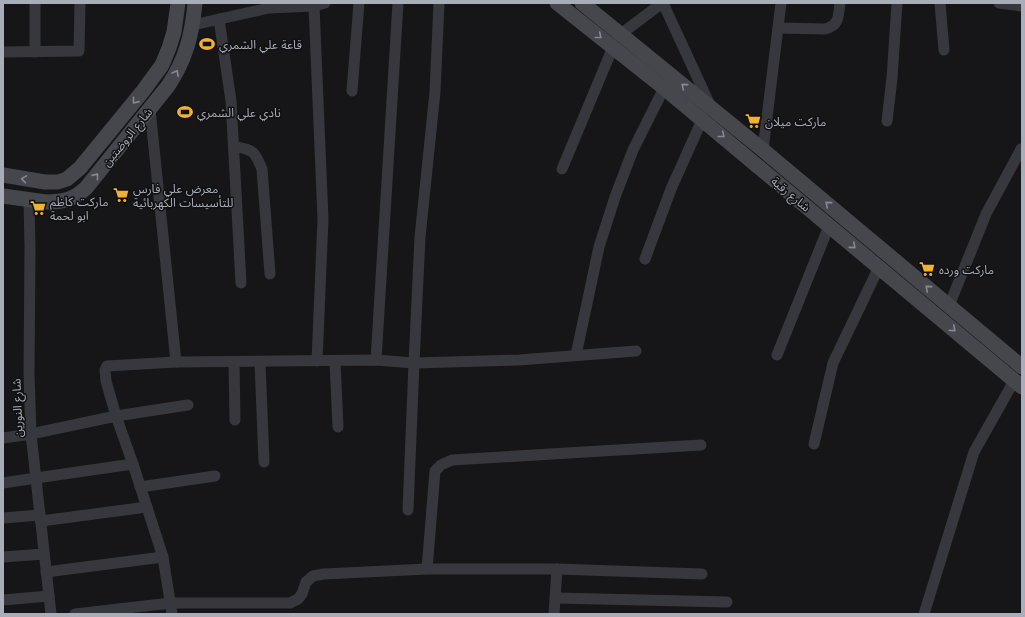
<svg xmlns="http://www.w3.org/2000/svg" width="1025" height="617" viewBox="0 0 1025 617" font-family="Inter,'Noto Sans Arabic',sans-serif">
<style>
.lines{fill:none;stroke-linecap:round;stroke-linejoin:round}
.street{stroke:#37383d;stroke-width:11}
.secondary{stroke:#45474d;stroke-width:15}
.oneway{stroke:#858993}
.labels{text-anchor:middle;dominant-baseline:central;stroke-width:3;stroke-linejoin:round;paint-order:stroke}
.poi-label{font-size:12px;fill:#a8adb8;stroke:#111113;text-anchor:start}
.street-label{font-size:12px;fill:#a8adb8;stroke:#111113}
</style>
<rect width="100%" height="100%" fill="#161618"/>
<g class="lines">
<g class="street">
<path d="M35,3V52"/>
<path d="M663,3L710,105"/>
<path d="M940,3L944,50"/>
<path d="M999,3L1022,6"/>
<path d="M314,6L323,219L317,361"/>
<path d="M219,19L231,101L241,283"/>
<path d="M193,25L269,8L314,6L325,3"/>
<path d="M778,28L825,29C840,25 838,16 840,3"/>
<path d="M621,34L662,3"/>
<path d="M3,52L79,51L80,3"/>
<path d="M352,91L359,3"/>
<path d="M150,109L176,362"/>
<path d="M887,121L892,78L897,3"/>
<path d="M234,146C254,151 254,150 262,169L270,274"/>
<path d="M763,150L781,3"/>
<path d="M562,169L613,47"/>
<path d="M29,200L30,248L29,374L31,434L51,614"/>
<path d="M645,259L671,189L702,120"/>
<path d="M949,306L986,214L1021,149"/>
<path d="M576,355L599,247L615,197L633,150L664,88"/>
<path d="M777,355L829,226"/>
<path d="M376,360L398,3"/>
<path d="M335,361L338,427"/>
<path d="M234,362L235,420"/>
<path d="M260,362L264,462"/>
<path d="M3,438L31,434L116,416L188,405"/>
<path d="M814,444L833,363L879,267"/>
<path d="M3,483L36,478L133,464"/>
<path d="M140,487L215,476"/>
<path d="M408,510L414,363L420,237L435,92L439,3"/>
<path d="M3,518L40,515"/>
<path d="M41,521L147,507"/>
<path d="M3,557L44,554"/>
<path d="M427,569L435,471L441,465L452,460L701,445"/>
<path d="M46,572L163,557"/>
<path d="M556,598L727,602"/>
<path d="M3,600L49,596"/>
<path d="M75,614L171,603H290L298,599L302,594L306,582L313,576L324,574L427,569H557L702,574"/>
<path d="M172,614L163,557L133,464L116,416L106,381L105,370L107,366L176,362L376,360L414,363L519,360L636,351"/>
<path d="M554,614L557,569"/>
<path d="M924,614L974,452L1014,381"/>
</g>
<g class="secondary">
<path d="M557,3L664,88L1022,387"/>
<path d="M582,3L763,150L1022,367"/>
<path d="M3,175L45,182H58L67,179L80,168L143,91L162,65L169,48L174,32L178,3"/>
<path d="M3,196L46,202C63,202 73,200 86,188L168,86C186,59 192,35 195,3"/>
</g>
</g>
<defs><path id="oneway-chevron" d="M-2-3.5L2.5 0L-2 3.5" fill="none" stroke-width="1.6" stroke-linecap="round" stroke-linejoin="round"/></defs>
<g class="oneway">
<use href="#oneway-chevron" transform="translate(599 36) rotate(39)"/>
<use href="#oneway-chevron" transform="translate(176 73) rotate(-61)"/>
<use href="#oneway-chevron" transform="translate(684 86) rotate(-140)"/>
<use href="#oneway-chevron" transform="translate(135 101) rotate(129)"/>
<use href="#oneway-chevron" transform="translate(722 135) rotate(39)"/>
<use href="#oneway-chevron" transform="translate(96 176) rotate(-51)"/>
<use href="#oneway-chevron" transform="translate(24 179) rotate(-171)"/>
<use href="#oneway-chevron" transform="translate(828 204) rotate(-140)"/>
<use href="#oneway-chevron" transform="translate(853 246) rotate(40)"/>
<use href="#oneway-chevron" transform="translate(928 288) rotate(-140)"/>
<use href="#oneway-chevron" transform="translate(953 329) rotate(40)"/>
</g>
<defs>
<symbol id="stadium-bare" viewBox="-9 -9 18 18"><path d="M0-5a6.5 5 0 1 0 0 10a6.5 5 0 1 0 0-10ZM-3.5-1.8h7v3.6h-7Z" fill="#f2b134" stroke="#111113" stroke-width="2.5" paint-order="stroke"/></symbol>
<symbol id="supermarket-bare" viewBox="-9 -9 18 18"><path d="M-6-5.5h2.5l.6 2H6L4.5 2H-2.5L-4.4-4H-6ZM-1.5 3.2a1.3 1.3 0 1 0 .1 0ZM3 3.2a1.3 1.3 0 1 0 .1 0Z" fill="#f2b134" stroke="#111113" stroke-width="2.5" paint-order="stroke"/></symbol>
</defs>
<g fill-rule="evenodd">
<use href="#stadium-bare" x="196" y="33" width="22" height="22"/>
<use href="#stadium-bare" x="174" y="101" width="22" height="22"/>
<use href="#supermarket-bare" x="742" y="110" width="22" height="22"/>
<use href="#supermarket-bare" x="110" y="184" width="22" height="22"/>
<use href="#supermarket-bare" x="27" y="197" width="22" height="22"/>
<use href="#supermarket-bare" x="916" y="258" width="22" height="22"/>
</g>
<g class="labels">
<g class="poi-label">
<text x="219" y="44">قاعة علي الشمري</text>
<text x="197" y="112">نادي علي الشمري</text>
<text x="765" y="121">ماركت ميلان</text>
<text x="133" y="188">معرض علي فارس<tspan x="133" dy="14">للتأسيسات الكهربائية</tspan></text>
<text x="50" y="201">ماركت كاظم<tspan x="50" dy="14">ابو لحمة</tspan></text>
<text x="939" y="269">ماركت ورده</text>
</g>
<g class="street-label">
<text transform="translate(127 137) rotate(-51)">شارع الروضتين</text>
<text transform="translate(791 194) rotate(40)">شارع رقية</text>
<text transform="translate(17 408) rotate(-92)">شارع النورين</text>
</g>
</g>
<rect width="1025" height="617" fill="none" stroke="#a8adb8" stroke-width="8"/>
</svg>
